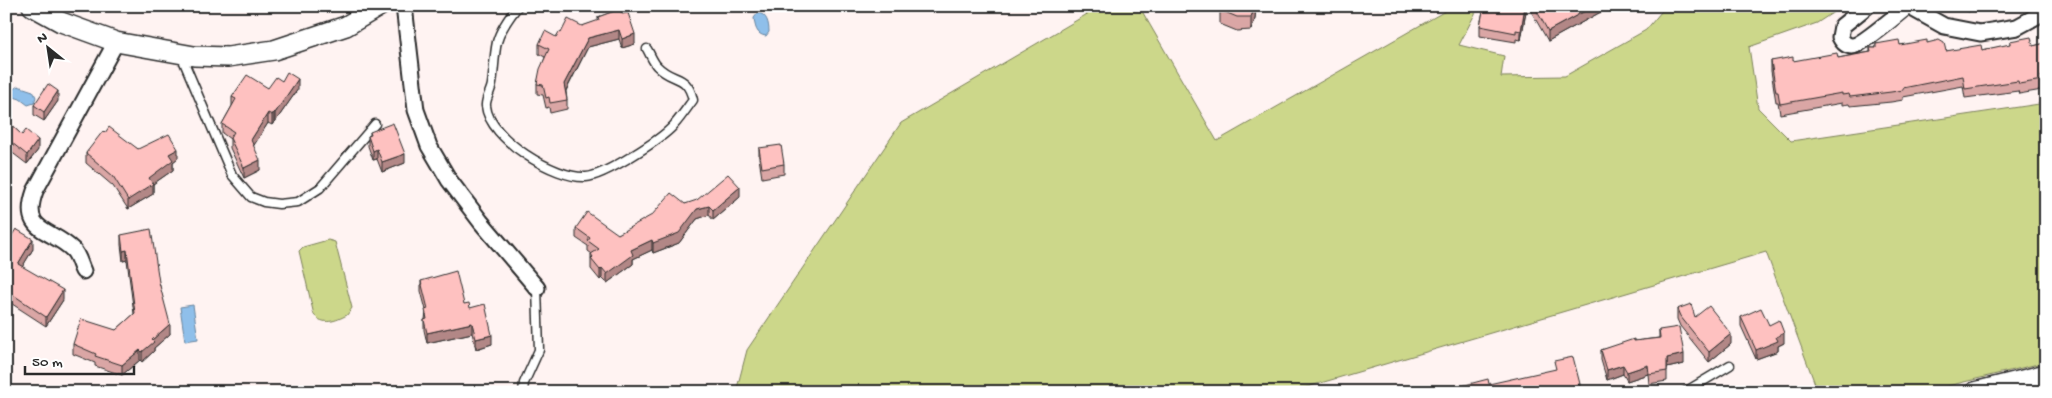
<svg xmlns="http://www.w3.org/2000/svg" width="2052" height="398" viewBox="0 0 2052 398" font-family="'Gochi Hand',sans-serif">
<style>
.green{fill:#ccd78a;stroke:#7c815a}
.water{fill:#8fbfea;stroke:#67849e}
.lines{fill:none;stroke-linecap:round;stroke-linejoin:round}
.service-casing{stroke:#2b2b2b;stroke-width:11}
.minor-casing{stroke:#2b2b2b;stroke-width:19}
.tertiary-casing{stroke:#2b2b2b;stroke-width:22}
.service{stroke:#fff;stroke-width:8}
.minor{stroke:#fff;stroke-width:15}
.tertiary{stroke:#fff;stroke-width:19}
.wall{fill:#daa6a5;stroke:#2b2b2b}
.shaded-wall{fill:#b28786;stroke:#2b2b2b}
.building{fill:#fec1c0;stroke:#2b2b2b}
</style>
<rect width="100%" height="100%" fill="#fff3f2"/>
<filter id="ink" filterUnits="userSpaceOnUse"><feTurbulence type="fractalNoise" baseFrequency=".02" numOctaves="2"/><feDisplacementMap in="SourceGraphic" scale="10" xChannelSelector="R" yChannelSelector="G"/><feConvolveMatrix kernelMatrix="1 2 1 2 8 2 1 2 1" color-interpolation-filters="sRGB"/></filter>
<g filter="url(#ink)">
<g class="green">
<path d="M1101,6H1139L1217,141L1454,6H1479L1459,45L1504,56L1501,77L1565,76L1646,30L1666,6H1843L1817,23L1749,47L1758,108L1791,141L2046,103V362L1923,392H1818L1766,252L1290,392H736L747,350L901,123Z"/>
<path d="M328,240L335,242L352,308L347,315C336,321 323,326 314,315L299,251L303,247Z"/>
</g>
<g class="water">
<path d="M758,13C767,14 769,24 769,32L766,36C756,35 755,26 754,18Z"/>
<path d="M18,86L33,91L36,97L34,103L28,105L20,99L14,97L12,90Z"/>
<path d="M193,305L198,339L185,341L180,307Z"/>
</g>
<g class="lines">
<defs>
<g id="service">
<path d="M518,6C510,16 500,31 497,42C494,56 494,71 492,84C491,91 485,100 486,106C489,139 556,179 586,177C604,176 662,139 674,125C681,117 687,108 693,100C687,73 673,83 657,66C653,62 650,54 647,49"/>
<path d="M181,55L232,175L251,197L264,202L279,204L298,202L320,188L375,124"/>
<path d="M523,392L524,383L539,350L537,288"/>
<path d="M1685,392L1730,365"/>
</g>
<g id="minor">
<path d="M404,6L416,110L429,146L449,180L481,222L537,288"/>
<path d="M1867,6L1842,26L1840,37C1842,41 1846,46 1852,46C1861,46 1899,13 1908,6"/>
<path d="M1908,6L1944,26L1980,33L2017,27L2046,11"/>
<path d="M83,271C80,265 78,255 73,250C51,228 20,233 35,191L116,42"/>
</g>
<g id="tertiary">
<path d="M32,6L61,22L116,42L194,56L228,57L274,50L346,26L380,6"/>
<path d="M1975,392L2046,374"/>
</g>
</defs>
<use href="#service" class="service-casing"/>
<use href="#minor" class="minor-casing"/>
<use href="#tertiary" class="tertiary-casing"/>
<use href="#service" class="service"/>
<use href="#minor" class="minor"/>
<use href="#tertiary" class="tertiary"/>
</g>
<g class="wall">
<path d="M1220,6H1256L1255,19L1251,30L1237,31L1220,24Z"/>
<path d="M1484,6H1527L1521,40L1516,39V42L1480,36V26Z"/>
<path d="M1528,6H1608V8L1548,41Z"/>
<path d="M1953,6H1971L1969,12Z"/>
<path d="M620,9L635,44L622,48L619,39L588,47L566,91L567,100V109L550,113L549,107L546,108L543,95L537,94V84L545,57L539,54V44L556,37L561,33L598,21V17Z"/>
<path d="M2010,41L2033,46L2046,43V84L2042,85V90L2019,94L2018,91L1965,98L1963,86L1903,97V100L1891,102L1850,106L1849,104L1842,105V103L1780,114L1778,102H1776L1771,71V61H1793L1838,58L1870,52V48H1876V44L1900,45L1927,43L1946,51L1982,50L2010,45Z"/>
<path d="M282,81L298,89L275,122H274L272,125L268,123L253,146L260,170L244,178L230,148V139L222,133V124L232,106V97L268,88Z"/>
<path d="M58,101L44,121L34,115V105Z"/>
<path d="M6,120L38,150L27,164L6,148Z"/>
<path d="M370,132L405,163L382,172L377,159L373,160L368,146V136L370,135Z"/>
<path d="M105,133L138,149L178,158L173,162V170L153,184V194L128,209L113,186L86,163V153Z"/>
<path d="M759,148L784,164V174L762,178L759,158Z"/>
<path d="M740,197L713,220L709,215L697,219L679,243L653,253L652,250L633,259V264L607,283L602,278L600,280L591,269V254H592L588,251V246L576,238V228L618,234L685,204Z"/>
<path d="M121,235L159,282L170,334L154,348V351L142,362L140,360L122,375L95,366V363L73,354V344L116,330L134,314L127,260L123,261L121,245Z"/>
<path d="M6,245L33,249L22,267L63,300L46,326L6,300Z"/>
<path d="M421,281L464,304L470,308L492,344L476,349L472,333L427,343L424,330V320H425L426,310L421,291Z"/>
<path d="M1677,309L1695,317L1731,344L1709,362L1680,326L1677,319Z"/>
<path d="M1741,317L1769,325L1784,343L1778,346V351L1756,359L1741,326Z"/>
<path d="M1659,330L1684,364L1667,368V381L1649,384L1648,374L1627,381L1623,374L1607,380L1601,360V350L1634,341L1659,338Z"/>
</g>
<g class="shaded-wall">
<path d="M1255,6H1256L1255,19L1251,30V17Z"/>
<path d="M1525,6H1527L1521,40V31Z"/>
<path d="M1594,6H1608V8L1548,41V31Z"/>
<path d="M1969,6H1971L1969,12Z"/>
<path d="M619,30V39L588,47L564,94V84L588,38Z"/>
<path d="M635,34V44L622,48V39Z"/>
<path d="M298,79V89L275,122V113Z"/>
<path d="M58,91V101L44,121V112Z"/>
<path d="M274,112V122L272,125V115Z"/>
<path d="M268,113V123L251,150V140Z"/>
<path d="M38,140V150L27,164V155Z"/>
<path d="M178,149V158L173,162V170L153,184V194L128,209V200L149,178L169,154Z"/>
<path d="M377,149V159L373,160V151Z"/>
<path d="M405,154V163L382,172V162Z"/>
<path d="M260,160V170L244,178V168Z"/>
<path d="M740,187V197L713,220V210Z"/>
<path d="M709,206V215L697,219L679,243L653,253V243L697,209Z"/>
<path d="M33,239V249L18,274V264Z"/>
<path d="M652,240V250L633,259V264L607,283V274L631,250Z"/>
<path d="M127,250V260L123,261V251Z"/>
<path d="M602,268V278L600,280V270Z"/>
<path d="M63,290V300L46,326V317Z"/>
<path d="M472,323V333L427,343V333Z"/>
<path d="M170,324V334L154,348V351L142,362V352L152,340Z"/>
<path d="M1784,333V343L1778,346V351L1756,359V350L1776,337Z"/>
<path d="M1731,334V344L1709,362V352Z"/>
<path d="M492,335V344L476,349V339Z"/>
<path d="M140,350V360L122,375V365Z"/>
<path d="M1684,354V364L1667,368V358Z"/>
<path d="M1623,365V374L1607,380V370Z"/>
<path d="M1648,365V374L1627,381V372Z"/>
<path d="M1580,384V392H1565V388Z"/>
</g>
<g class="building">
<path d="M1220,6H1255L1251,17H1237L1220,10Z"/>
<path d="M1484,6H1525L1521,31L1516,30V33L1480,26Z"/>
<path d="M1534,6H1594L1548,31Z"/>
<path d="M620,9L622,14L628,13L635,34L622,39L619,30L588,38L564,84L567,100L550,103L549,97L546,98L543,85L537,84L540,69L549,49L539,44L545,31L556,37L559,32L561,33L568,19L582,26L599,20L598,17Z"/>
<path d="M2031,37L2033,46L2046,43V75L2041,76L2042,80L2019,84L2018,81L1965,89L1963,76L1903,88V90L1891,92L1850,97L1849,94L1842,95V93L1780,104L1778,92H1776L1771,61L1793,57V61L1837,53L1838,58L1871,52L1870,48H1876V44L1899,40L1900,45L1927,40V43L1939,40L1944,43L1946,51L1981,45L1982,50L2010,44V41Z"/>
<path d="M287,72L298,79L275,113L274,112L272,115L268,113L251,140L260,160L244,168L230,138L234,132L222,124L236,99L232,97L247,75L268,88L276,77L282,81Z"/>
<path d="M48,84L58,91L44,112L34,105Z"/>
<path d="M6,120L22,135L26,130L38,140L27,155L6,138Z"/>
<path d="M393,123L405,154L382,162L377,149L373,151L368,136L371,135L370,132Z"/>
<path d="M109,127L138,149L169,134L178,149L169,154L173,160L149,178L153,184L128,200L113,176L86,153L103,131L105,133Z"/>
<path d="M781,145L784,164L762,168L759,148Z"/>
<path d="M728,174L740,187L713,210L709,206L697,209L679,233L653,243L652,240L631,250L633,255L607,274L602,268L600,270L591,259L593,257L591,254L599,249L588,241L590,238L576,228L587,212L618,234L652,215L671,193L685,204L697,200Z"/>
<path d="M16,229L33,239L18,264L63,290L46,317L6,290V245Z"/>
<path d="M151,229L159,282L170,324L152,340L154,342L142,352L140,350L122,365L95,356L96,354L73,344L81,319L116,330L135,313L127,250L123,251L121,235Z"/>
<path d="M456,271L464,304L469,303L470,308L485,304L492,335L476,339L472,323L427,333L424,320L427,319L425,310L428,309L421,281Z"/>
<path d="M1691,304L1695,317L1709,306L1731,334L1709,352L1680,316L1677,309Z"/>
<path d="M1761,308L1769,325L1779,320L1784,333L1776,337L1778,341L1756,350L1741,317Z"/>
<path d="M1679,327L1684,354L1667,358V371L1649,374L1648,365L1627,372L1623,365L1607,370L1601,350L1634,339V341L1660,338L1659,330Z"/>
<path d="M1573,357L1580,384L1565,388V392H1449L1450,389L1488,379L1489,384L1556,369L1554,361Z"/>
</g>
</g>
<rect width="2052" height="398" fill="none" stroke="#fff" stroke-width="25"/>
<rect x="12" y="12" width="2027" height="373" fill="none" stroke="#2b2b2b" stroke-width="2" filter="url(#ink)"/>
<g transform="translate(48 48) rotate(330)" stroke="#ffffff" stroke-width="4" paint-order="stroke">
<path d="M0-4L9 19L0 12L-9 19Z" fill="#2b2b2b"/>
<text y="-8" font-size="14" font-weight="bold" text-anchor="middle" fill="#2b2b2b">N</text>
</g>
<path d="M25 366v8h109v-8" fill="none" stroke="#2b2b2b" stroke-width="2.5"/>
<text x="32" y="366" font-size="15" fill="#2b2b2b" stroke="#ffffff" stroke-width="4" paint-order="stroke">50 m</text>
</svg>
